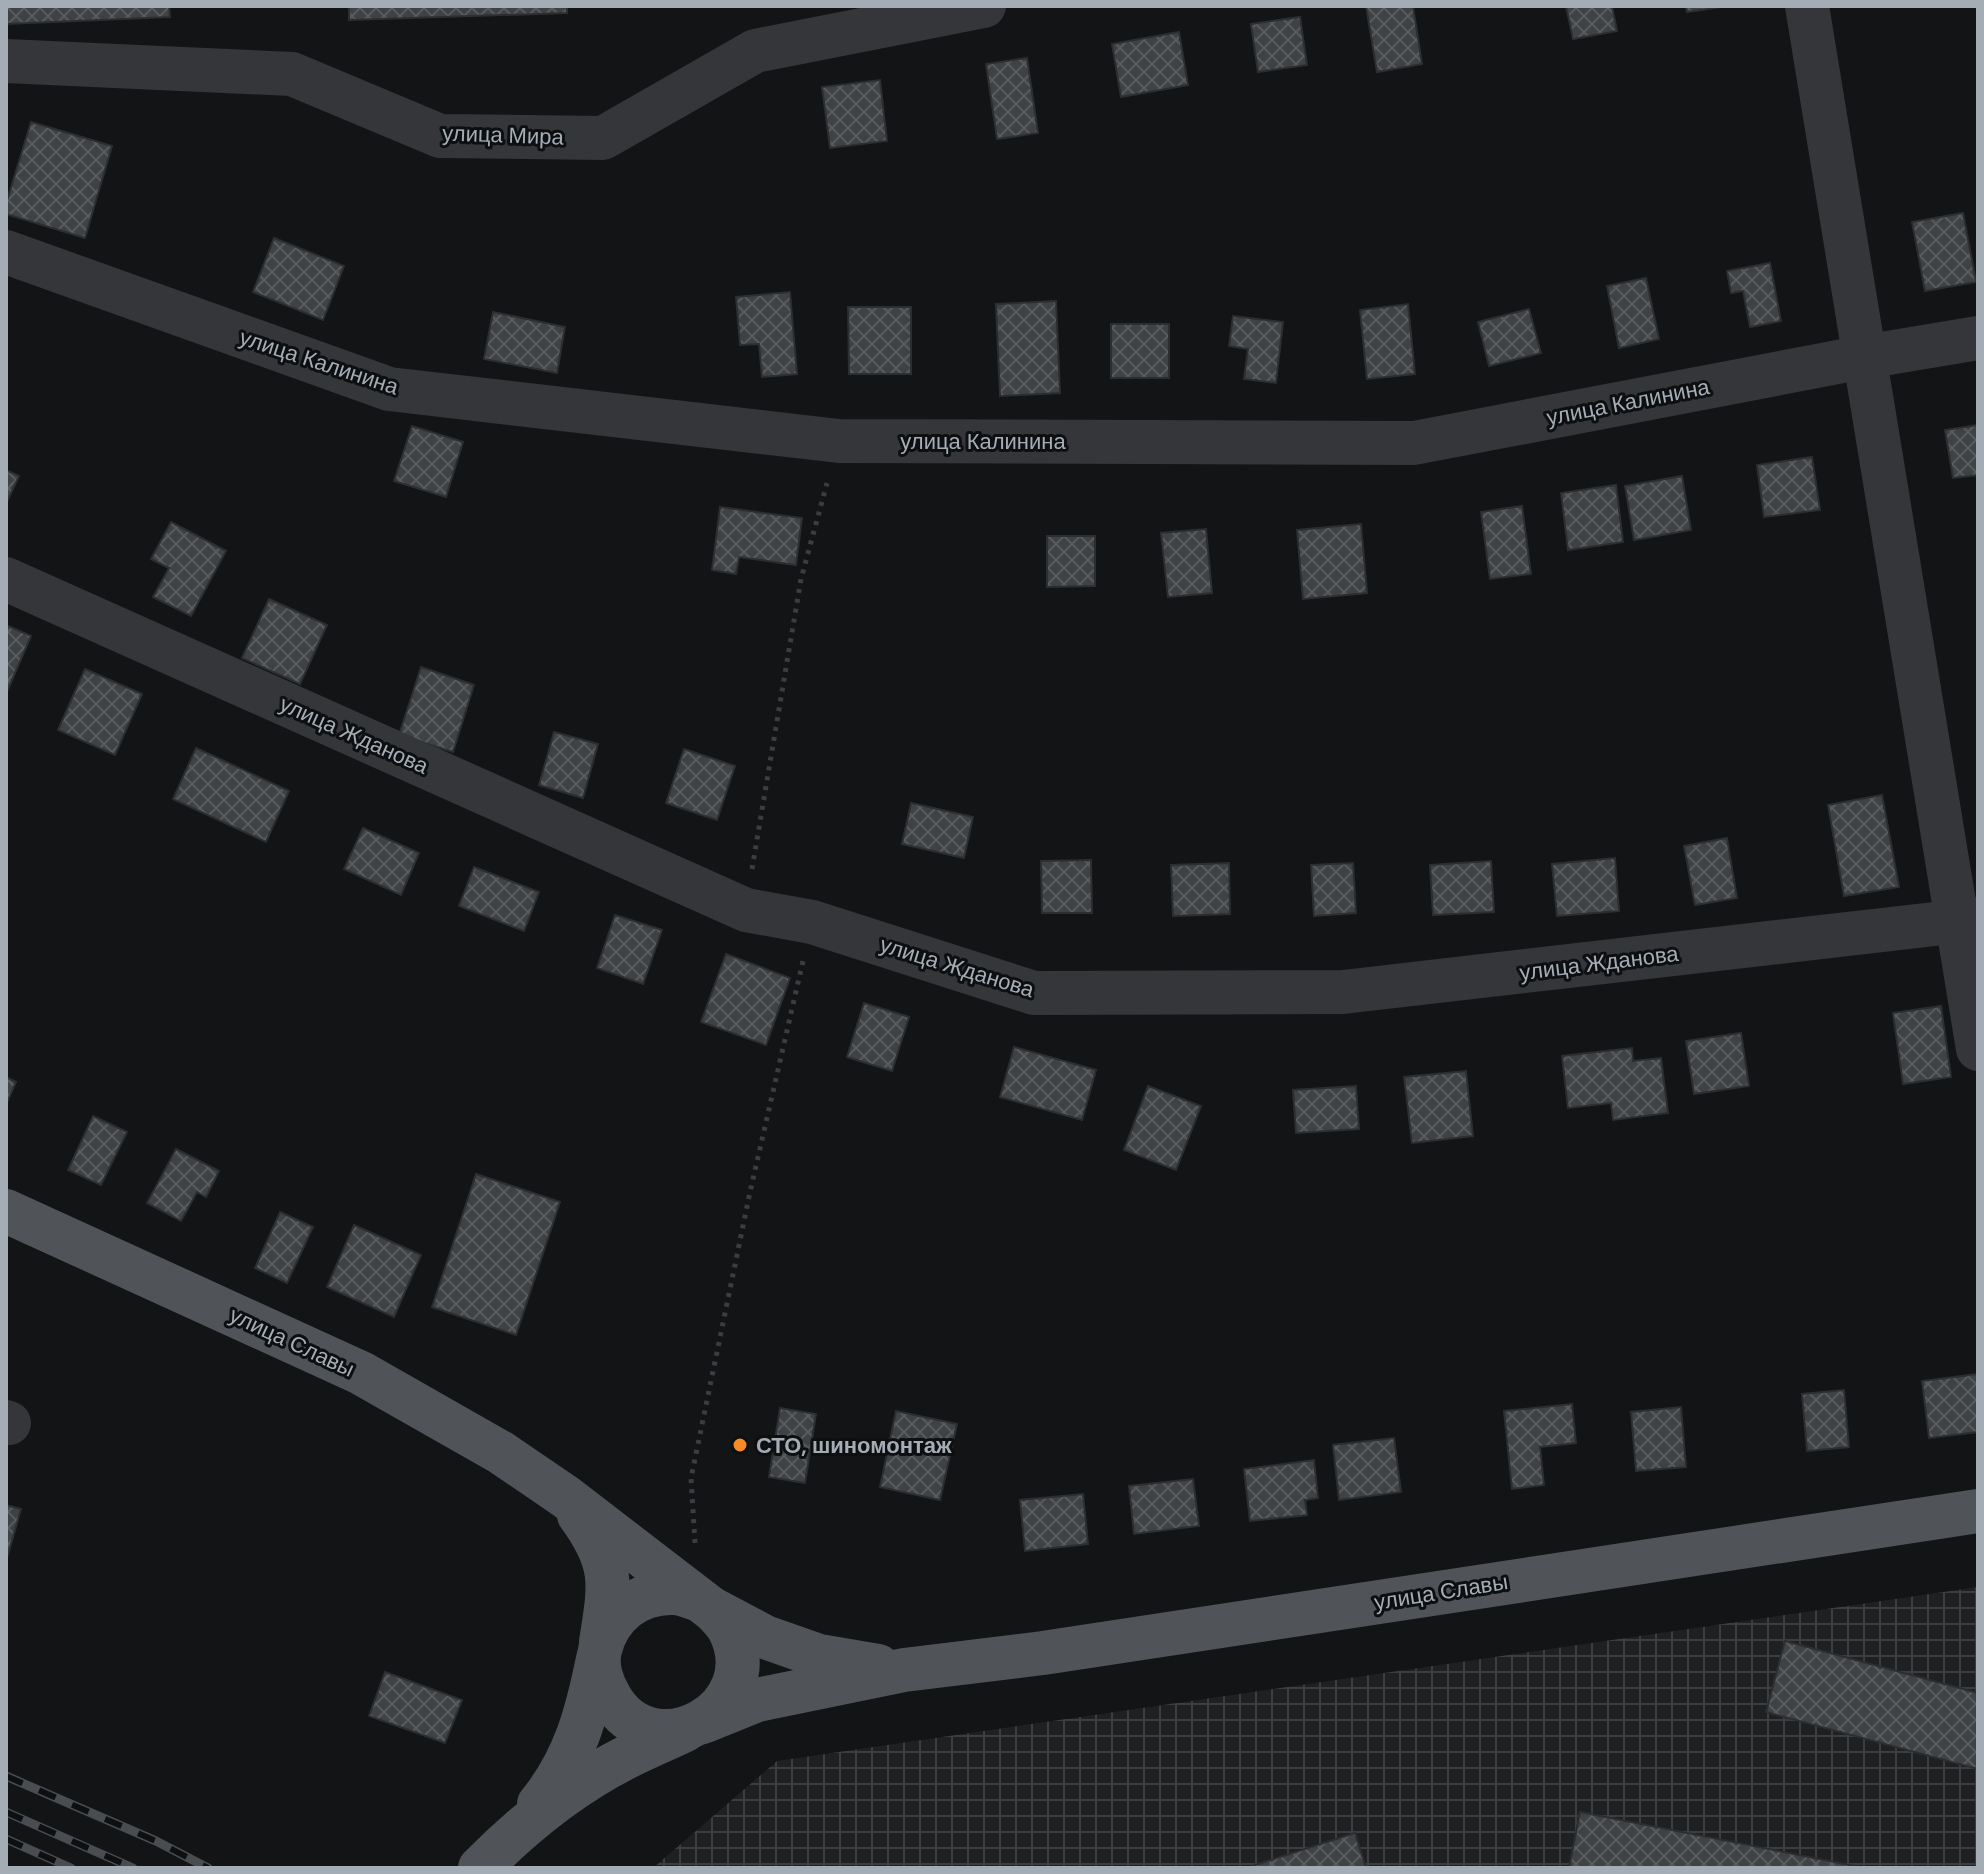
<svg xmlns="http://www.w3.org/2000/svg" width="1984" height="1874" viewBox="0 0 1984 1874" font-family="'DM Sans',sans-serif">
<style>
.industrial{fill:url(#industrial-grid)}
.building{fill:url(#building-cross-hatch);stroke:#2d2e31;stroke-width:2}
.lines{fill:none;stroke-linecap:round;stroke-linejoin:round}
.path{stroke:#3a3d41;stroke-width:5;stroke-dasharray:4 6;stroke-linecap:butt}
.minor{stroke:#34363a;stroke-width:44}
.major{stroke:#505459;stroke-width:44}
.rail-casing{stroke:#494d51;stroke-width:9}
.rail{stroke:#0e0f10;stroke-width:6;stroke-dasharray:18;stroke-linecap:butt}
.poi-dot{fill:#f88a28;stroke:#0e0f10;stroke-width:3}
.labels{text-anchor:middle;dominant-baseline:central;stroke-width:6;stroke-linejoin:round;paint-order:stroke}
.street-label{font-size:22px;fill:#a4adb6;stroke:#0e0f10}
.poi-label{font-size:22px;font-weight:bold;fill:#a4adb6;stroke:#0e0f10;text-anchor:start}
</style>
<defs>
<pattern id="industrial-grid" width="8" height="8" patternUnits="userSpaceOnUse" patternTransform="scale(2)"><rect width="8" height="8" fill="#1f2022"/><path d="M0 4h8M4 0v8" fill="none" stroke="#3d3e40"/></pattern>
<pattern id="building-cross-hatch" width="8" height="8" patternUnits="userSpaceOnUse" patternTransform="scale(2)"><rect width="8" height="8" fill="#3f4245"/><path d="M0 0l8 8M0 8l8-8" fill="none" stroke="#585b5e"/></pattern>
</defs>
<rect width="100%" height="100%" fill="#131415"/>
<path class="industrial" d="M1978,1587V1868H653L777,1761Z"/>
<g class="building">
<path d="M6,6H169L170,17L6,24Z"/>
<path d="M349,6H567V13L349,20Z"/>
<path d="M1366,6H1413L1422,64L1377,72Z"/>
<path d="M1566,6H1612L1617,31L1573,39Z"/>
<path d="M1686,6H1728L1687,12Z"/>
<path d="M1300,17L1307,65L1258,72L1251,24Z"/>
<path d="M1179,32L1188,85L1121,97L1112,44Z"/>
<path d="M1027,58L1038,133L997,139L986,64Z"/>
<path d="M880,80L887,141L830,148L822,87Z"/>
<path d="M31,122L112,146L85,238L6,214V204Z"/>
<path d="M1963,213L1976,282L1925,291L1912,222Z"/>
<path d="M274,238L344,266L323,320L253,292Z"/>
<path d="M1770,263L1781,321L1750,327L1743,291L1731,293L1727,271Z"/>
<path d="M1646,278L1659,339L1619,348L1607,286Z"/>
<path d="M790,292L797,374L762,377L759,344L740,345L736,297Z"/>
<path d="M1056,301L1060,393L1000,396L996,304Z"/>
<path d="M1408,304L1415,374L1367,379L1360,310Z"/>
<path d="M848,307H911V374H849Z"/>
<path d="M1529,309L1541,353L1489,366L1478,322Z"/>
<path d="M493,312L565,327L557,373L484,359Z"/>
<path d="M1233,316L1283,322L1276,383L1244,379L1248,349L1229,346Z"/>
<rect x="1111" y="324" width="58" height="54"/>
<path d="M1978,425V475L1953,478L1945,430Z"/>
<path d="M412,426L463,442L446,497L394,481Z"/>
<path d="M1812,457L1820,510L1764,517L1757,465Z"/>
<path d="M6,470L19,476L6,504Z"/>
<path d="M1682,476L1691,530L1634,540L1625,486Z"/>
<path d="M1616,485L1623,542L1568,550L1561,493Z"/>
<path d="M1522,506L1531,574L1490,579L1481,512Z"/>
<path d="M720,507L802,518L796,565L739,557L736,574L712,570Z"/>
<path d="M171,522L226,551L191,616L153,597L169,568L151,559Z"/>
<path d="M1361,524L1367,593L1303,599L1297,530Z"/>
<path d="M1206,529L1212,593L1168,597L1161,533Z"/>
<path d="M1047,536H1095V586L1047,587Z"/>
<path d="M269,599L327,625L300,684L242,658Z"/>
<path d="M6,625L31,636L6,694Z"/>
<path d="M421,667L474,685L453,752L399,735Z"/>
<path d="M85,669L142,694L115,755L58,730Z"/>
<path d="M554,732L598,744L583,798L539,785Z"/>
<path d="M196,748L289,791L266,842L173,799Z"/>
<path d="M684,749L735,766L717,820L666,803Z"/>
<path d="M1882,795L1899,887L1844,896L1828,805Z"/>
<path d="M911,803L973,817L964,858L902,844Z"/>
<path d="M363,828L419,853L401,895L344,869Z"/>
<path d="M1727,838L1737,898L1695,905L1684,846Z"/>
<path d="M1615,858L1619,911L1557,916L1552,864Z"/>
<path d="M1091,860L1092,913H1042L1041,861Z"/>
<path d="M1491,861L1494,912L1433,915L1430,865Z"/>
<path d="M1229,863L1230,914L1173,916L1171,865Z"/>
<path d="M1353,863L1356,913L1314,916L1311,865Z"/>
<path d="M474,867L539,892L524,931L459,906Z"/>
<path d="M615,915L662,930L643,984L597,968Z"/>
<path d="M726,954L790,978L766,1045L701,1022Z"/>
<path d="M864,1003L909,1017L892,1071L847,1057Z"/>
<path d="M1941,1006L1951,1077L1903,1084L1893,1013Z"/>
<path d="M1741,1033L1749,1086L1694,1094L1686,1041Z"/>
<path d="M1014,1047L1096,1070L1082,1120L1000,1097Z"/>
<path d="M1632,1048L1633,1061L1661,1058L1668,1113L1613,1120L1611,1103L1568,1108L1562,1056Z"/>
<path d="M1466,1071L1473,1136L1412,1143L1404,1077Z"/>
<path d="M6,1077L16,1082L6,1105Z"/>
<path d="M1148,1086L1201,1106L1176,1170L1124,1150Z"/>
<path d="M1356,1086L1359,1129L1296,1133L1293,1090Z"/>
<path d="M93,1116L127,1132L101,1185L68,1170Z"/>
<path d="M176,1149L219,1171L206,1197L197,1192L181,1221L147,1203Z"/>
<path d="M476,1174L560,1202L516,1335L432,1307Z"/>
<path d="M280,1212L313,1227L287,1283L255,1268Z"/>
<path d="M354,1225L421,1255L394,1317L327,1287Z"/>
<path d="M1978,1374V1432L1929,1438L1922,1381Z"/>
<path d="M1844,1390L1849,1447L1807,1451L1802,1394Z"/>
<path d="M1572,1404L1576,1443L1540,1447L1544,1485L1512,1489L1504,1411Z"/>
<path d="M1681,1407L1686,1467L1636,1471L1631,1412Z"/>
<path d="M780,1408L816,1414L805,1483L769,1477Z"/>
<path d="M896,1411L957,1424L940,1500L880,1487Z"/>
<path d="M1394,1438L1401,1492L1339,1500L1333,1445Z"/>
<path d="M1314,1460L1318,1498L1305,1500L1307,1515L1250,1521L1244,1469Z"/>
<path d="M1193,1479L1199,1526L1134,1534L1129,1486Z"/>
<path d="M1083,1494L1088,1544L1025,1551L1020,1500Z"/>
<path d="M6,1505L21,1509L7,1558H6Z"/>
<path d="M1785,1641L1978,1693V1769L1766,1712Z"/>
<path d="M385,1672L462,1700L445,1743L369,1716Z"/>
<path d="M1580,1812L1865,1868H1569Z"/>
<path d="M1355,1833L1366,1868H1246Z"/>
</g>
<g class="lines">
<g class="path">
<path d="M752,869L801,579L827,483"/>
<path d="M695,1543L691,1478L750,1192L803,961"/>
</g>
<g class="minor">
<path d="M1807,6L1978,1049"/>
<path d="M6,61L292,74L440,136L603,138L755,51L984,6"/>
<path d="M6,252L389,389L839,441L1414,443L1864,357L1978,338"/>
<path d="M6,579L746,910L812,922L1034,993L1343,992L1978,919"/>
<path d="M6,1422L9,1423"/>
</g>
<g class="major">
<path d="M6,1211L361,1373L500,1452L566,1497L713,1610C719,1616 725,1622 729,1629C770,1709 653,1773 610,1697C602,1684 596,1666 600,1650C608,1615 638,1591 675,1593C683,1594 691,1597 699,1600"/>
<path d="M579,1515C615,1564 610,1585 601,1642"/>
<path d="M714,1610L765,1637L819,1656L878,1666"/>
<path d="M703,1722L757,1700L904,1670L1043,1653L1978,1511"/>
<path d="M539,1804C575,1760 587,1713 598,1659"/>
<path d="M480,1868C523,1824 573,1784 629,1756C647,1747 666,1739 685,1730"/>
</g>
<defs>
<g id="rail">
<path d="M6,1776L156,1841L208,1868"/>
<path d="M6,1812L133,1868"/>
<path d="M6,1839L71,1868"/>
</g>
</defs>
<use href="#rail" class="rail-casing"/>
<use href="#rail" class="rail"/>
</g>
<circle class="poi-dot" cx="740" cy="1445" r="8"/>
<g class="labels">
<g class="street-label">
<text transform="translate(503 135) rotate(2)">улица Мира</text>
<text transform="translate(319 362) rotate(18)">улица Калинина</text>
<text transform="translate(1628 402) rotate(-11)">улица Калинина</text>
<text x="983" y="441">улица Калинина</text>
<text transform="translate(354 735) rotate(24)">улица Жданова</text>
<text transform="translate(1599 963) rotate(-7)">улица Жданова</text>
<text transform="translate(957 967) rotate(17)">улица Жданова</text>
<text transform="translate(292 1342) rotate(25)">улица Славы</text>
<text transform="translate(1441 1592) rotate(-9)">улица Славы</text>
</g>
<g class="poi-label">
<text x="756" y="1445">СТО, шиномонтаж</text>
</g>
</g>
<rect width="1984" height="1874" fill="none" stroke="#a4adb6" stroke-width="16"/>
</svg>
